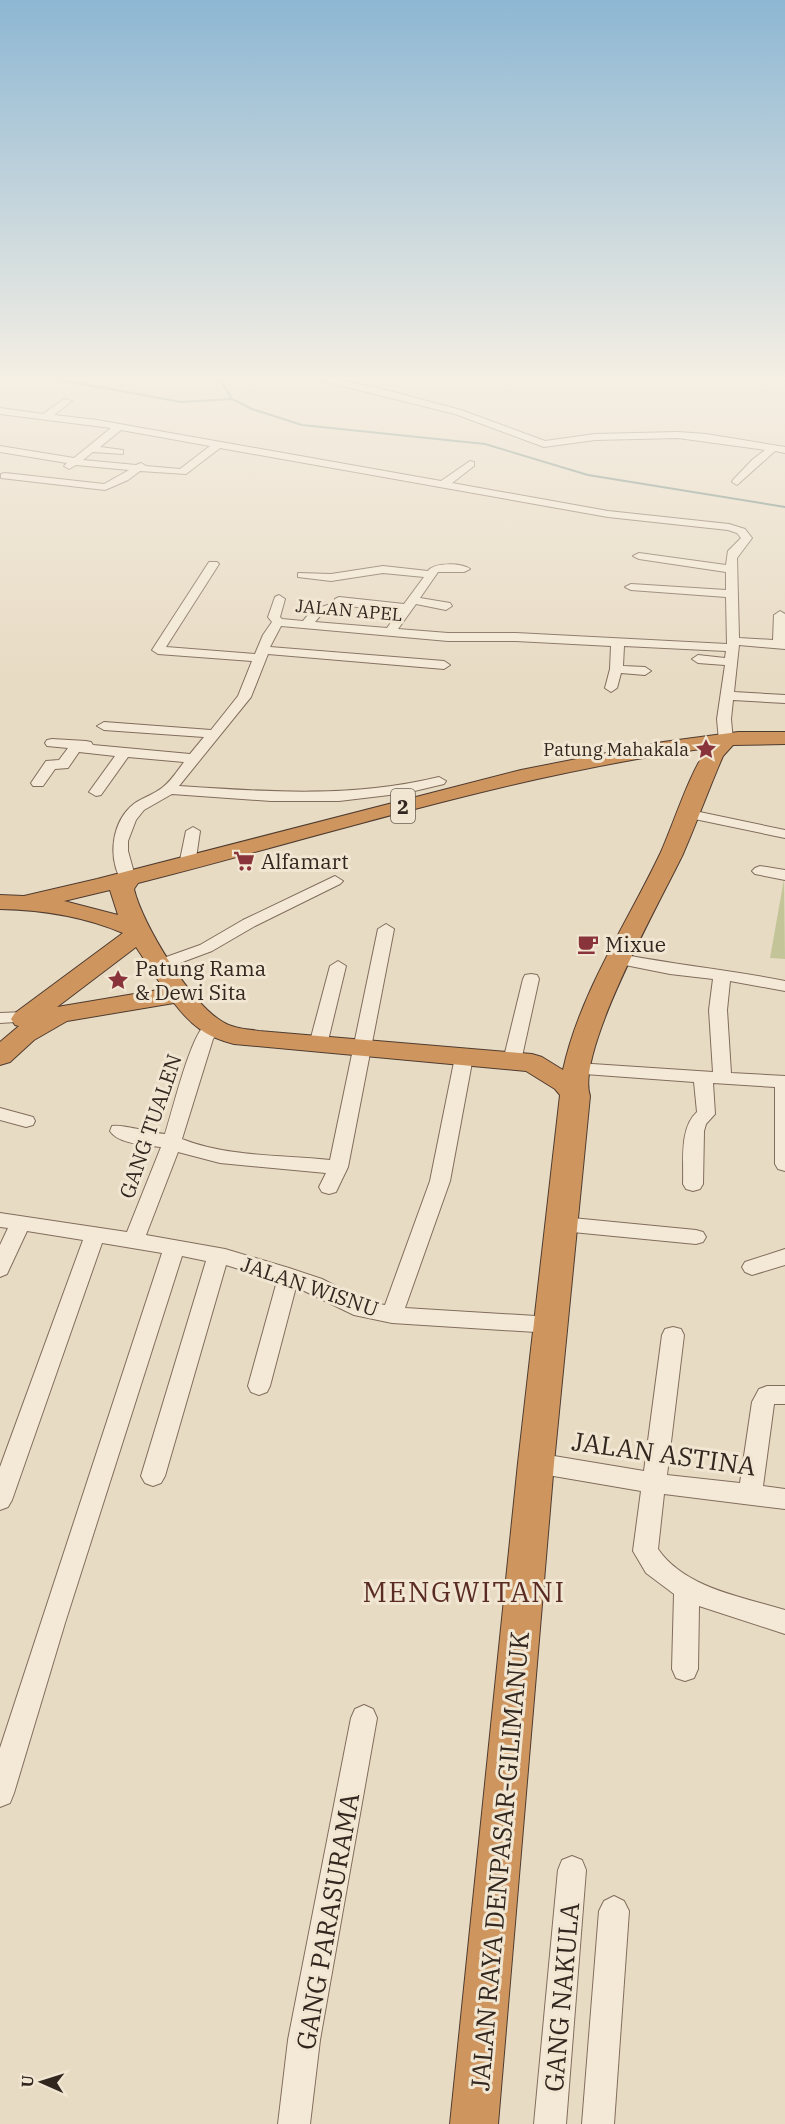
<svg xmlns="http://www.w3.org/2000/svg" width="785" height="2124" viewBox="0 0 785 2124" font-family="'IBM Plex Serif',serif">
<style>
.green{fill:#c3c599}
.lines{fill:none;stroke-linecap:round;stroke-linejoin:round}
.stream{stroke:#6d8980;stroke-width:2}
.minor-casing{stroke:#816d5c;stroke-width:2}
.highway-casing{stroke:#4f3c30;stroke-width:2}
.minor{fill:#f4e9d6;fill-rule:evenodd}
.highway{fill:#ce955e;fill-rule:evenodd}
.labels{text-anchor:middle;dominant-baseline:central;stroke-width:6;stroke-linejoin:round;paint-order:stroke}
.far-street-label{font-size:18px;fill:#32271f;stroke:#f1e6d2}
.far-poi-label{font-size:18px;fill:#32271f;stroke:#f1e6d2;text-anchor:end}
.shield{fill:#f1e6d2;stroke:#6b6055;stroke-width:1.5}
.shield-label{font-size:20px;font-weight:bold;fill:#32271f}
.poi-label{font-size:21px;fill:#32271f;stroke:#f1e6d2;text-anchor:start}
.street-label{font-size:21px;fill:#32271f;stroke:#f1e6d2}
.near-street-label{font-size:26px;fill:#32271f;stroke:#f1e6d2}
.near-quarter-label{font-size:28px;letter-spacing:1.5px;fill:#5a2b23;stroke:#f1e6d2}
</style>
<rect width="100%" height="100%" fill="#e8dbc4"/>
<path class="green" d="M784,879L785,959L770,958Z"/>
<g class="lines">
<g class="stream">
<path d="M49,378L181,402L232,399"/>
<path d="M219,378L232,399L252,409L302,425L485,444L588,475L785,507"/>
</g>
<defs>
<g id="minor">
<path d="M310,378H327L378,388L461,410L545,441L595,434L678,432L706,434L785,447V453L775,451L737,485L732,482L733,480L752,460L765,450L678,438L595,440L544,447L455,414Z"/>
<path d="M64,399L72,401L54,415L97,420L441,481L470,461L474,462V466L452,483L608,511L729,524L745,529L752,538L737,558L739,638L773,640L774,615L780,611L785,614V649L739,645L734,692L785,695V703L733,700L731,719L733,741L726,745L719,741L717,719L725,665L698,663L692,659L698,655L725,658L726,651L624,646L623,666L645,667L651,671L645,675L621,673L617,688L611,692L605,688L610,669L611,646L516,641H448L281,626L270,647L444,661L450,665L444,669L268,654L251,697L179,786C267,792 353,798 439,777L446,781L444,784L406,793L339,801H271L172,794L144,810L136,820L128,841V851L136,880L128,885L123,883C107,859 111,821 135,803C144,797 155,794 163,787C171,781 178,770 184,762L128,757L101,795L96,796L89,792L115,756L79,752L68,768L55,769L43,786H33L31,783L46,761L59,760L68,748L47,746L45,743L47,740L52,739L86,741L91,742L93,745L190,754L204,737L104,730L97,726L104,722L211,730L238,696L252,661L158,654L152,650L209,562H217L219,564L166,647L255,654L263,635L272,622L268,617L275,597L279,595L285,599L280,617L282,619L303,621L312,610L334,603L335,599L339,597L404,604L424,577L383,573L331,581L298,577V573L331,574L383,566L428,571C434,562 462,563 470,569L464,572H438L420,598L450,603L452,606L446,610L416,604L398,629L448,633H516L727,644L726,597L631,590L625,587L631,584L726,590V572L639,559L633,556L639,553L726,565L728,551L741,538L737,533L728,530L608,517L220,448L186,474L140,471L128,480L105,490L1,478V474L5,473L104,484L129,470L76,465L69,469L64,466L67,463L0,452V446L74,458L111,428L0,414V408L43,414ZM121,430L210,446L180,469L146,466L141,463L136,465L83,460L93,452L123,454V450L100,447ZM348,606L399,611L387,628L315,622L320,616Z"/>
<path d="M690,810L785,830V838L685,817L683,814L685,811Z"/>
<path d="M193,827L200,831L195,865L187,870L179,865L186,831Z"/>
<path d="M760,866L785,870V880L755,874L752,871L755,868Z"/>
<path d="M335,876L343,881L340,884L255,926L212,951L161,970L153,965L155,961L200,945L243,920Z"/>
<path d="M386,924L394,929L348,1167L336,1192L329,1194L322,1192L319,1187L326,1173L220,1163L178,1152L146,1235L225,1249L289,1268L322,1279L367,1302L385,1305L430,1181L455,1057L458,1053H470L473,1057L450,1181L405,1308L552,1317L560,1319L563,1325L560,1331L552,1333L392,1323L354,1315L296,1287L270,1386L267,1392L259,1395L251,1392L248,1386L277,1281L226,1265L165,1476L161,1483L153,1486L145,1483L141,1476L206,1261L182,1256L65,1623L14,1793L10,1803L0,1807V1748L162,1253L102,1243L12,1500L8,1507L0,1510V1467L83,1240L27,1231L7,1274L0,1277V1245L8,1228L0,1227V1213L127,1232L161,1147C146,1145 118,1144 110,1131L112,1126C122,1124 152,1133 165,1134C172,1113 190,1037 205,1025C209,1022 214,1023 218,1024L221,1028L213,1039L182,1139C227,1157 282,1155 330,1160L378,929Z"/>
<path d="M621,954C675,965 731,970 785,981V991L730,981L727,1010L731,1073L785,1076V1171L778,1169L775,1164V1087L713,1083L715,1114L706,1124L704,1131L703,1184L700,1189L693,1191L686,1189L683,1184C684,1162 679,1128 697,1112L694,1082L571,1073L568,1069L571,1065L577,1063L713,1072L709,1010L713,979L670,974L615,963L613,959Z"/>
<path d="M338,961L346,966L327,1045L324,1049H312L309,1045L330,966Z"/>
<path d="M531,974L537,975L539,979L521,1061L518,1065H506L503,1061L523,979L525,975Z"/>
<path d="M25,1012L31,1013L34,1017L31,1021L0,1023V1013Z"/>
<path d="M0,1108L33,1117L35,1121L33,1125L26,1127L0,1120Z"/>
<path d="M562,1217L696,1230L703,1232L706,1237L703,1242L696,1244L562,1231L555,1229L552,1224L555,1219Z"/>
<path d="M785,1249V1265L752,1275L745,1272L742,1267L745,1262Z"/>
<path d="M673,1327L681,1329L684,1335L667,1475L740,1483L752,1402L759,1389L767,1386H785V1404H774L763,1486L785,1489V1509L664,1494L658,1549C685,1588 742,1597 785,1610V1634L699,1606L698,1669L694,1678L685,1681L676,1678L672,1669L674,1594L646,1573L633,1551L641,1491L536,1473L528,1470L524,1463L528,1456L536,1453L644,1471L662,1335L665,1329Z"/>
<path d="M364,1705L373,1709L377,1718L320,2040L310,2124H278L288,2040L351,1718L355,1709Z"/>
<path d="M572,1856L582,1860L586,1870L566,2124H534L558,1870L562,1860Z"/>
<path d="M614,1896L624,1901L629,1911L614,2124H582L599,1911L604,1901Z"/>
</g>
<path id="highway" d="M738,732H785V744L733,745L723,756C709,788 697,822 683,854C661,900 575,1052 590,1096L554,1463L498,2124H450L518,1463L560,1095L555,1089L526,1071L234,1044C206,1037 191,1025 174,1003L67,1021L34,1040L10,1062L0,1065V1042L19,1026L15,1025L11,1019L15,1013L123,933C83,916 43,910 0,909V895L24,896L97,879L521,770L663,742ZM708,748C690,771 674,823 661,852C627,924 580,992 563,1070L542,1057L532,1054L259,1031C247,1029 234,1029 223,1022C191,1004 142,924 134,889L138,883C327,835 514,774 708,748ZM110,890L118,915L64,901ZM136,947L164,989L57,1007Z"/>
</defs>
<use href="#minor" class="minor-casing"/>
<use href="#highway" class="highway-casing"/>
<use href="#minor" class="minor"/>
<use href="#highway" class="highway"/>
</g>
<linearGradient id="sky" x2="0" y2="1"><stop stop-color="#8db7d3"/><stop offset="0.56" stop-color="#f5efe4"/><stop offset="1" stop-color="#f5efe4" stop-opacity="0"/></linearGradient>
<rect width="785" height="675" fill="url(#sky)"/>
<defs>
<symbol id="sight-bare" viewBox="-9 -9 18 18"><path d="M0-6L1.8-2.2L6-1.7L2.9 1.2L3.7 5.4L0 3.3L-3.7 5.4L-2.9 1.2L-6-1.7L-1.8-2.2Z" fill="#89343a" stroke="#f1e6d2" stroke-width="2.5" paint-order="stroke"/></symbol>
<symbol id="supermarket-bare" viewBox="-9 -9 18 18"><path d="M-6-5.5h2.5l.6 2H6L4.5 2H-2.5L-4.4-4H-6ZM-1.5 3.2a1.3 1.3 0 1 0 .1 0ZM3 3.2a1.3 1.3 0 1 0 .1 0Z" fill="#89343a" stroke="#f1e6d2" stroke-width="2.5" paint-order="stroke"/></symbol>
<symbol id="cafe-bare" viewBox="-9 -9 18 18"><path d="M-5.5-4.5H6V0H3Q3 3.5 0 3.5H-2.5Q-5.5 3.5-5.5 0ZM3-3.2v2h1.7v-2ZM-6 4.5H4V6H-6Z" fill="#89343a" stroke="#f1e6d2" stroke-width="2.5" paint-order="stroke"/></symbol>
</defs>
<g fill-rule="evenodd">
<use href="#sight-bare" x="691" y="734" width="30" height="30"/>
<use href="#supermarket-bare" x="229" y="846" width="30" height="30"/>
<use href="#cafe-bare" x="573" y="929" width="30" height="30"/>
<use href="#sight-bare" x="103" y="965" width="30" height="30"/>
</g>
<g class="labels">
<g class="far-street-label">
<text transform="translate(349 610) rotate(5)">JALAN APEL</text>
</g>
<g class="far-poi-label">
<text x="689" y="749">Patung Mahakala</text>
</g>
<rect class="shield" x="391" y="789" width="24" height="34" rx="4.5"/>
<g class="shield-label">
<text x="403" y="806">2</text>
</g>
<g class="poi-label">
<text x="261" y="861">Alfamart</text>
<text x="605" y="944">Mixue</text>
<text x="135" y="968">Patung Rama<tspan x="135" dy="24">&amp; Dewi Sita</tspan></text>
</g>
<g class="street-label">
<text transform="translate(150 1126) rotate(-71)">GANG TUALEN</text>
<text transform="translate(310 1286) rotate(19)">JALAN WISNU</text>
</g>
<g class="near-street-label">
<text transform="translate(664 1453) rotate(8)">JALAN ASTINA</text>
<text transform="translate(499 1861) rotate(-85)">JALAN RAYA DENPASAR-GILIMANUK</text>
<text transform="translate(327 1921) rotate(-80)">GANG PARASURAMA</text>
<text transform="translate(561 1997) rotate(-85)">GANG NAKULA</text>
</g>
<g class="near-quarter-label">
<text x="464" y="1591">MENGWITANI</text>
</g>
</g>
<g transform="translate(42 2082) rotate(273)" stroke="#f1e6d2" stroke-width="4.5" paint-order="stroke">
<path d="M0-4.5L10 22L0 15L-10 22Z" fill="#32271f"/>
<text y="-9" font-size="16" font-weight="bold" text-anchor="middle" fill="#32271f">U</text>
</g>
</svg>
